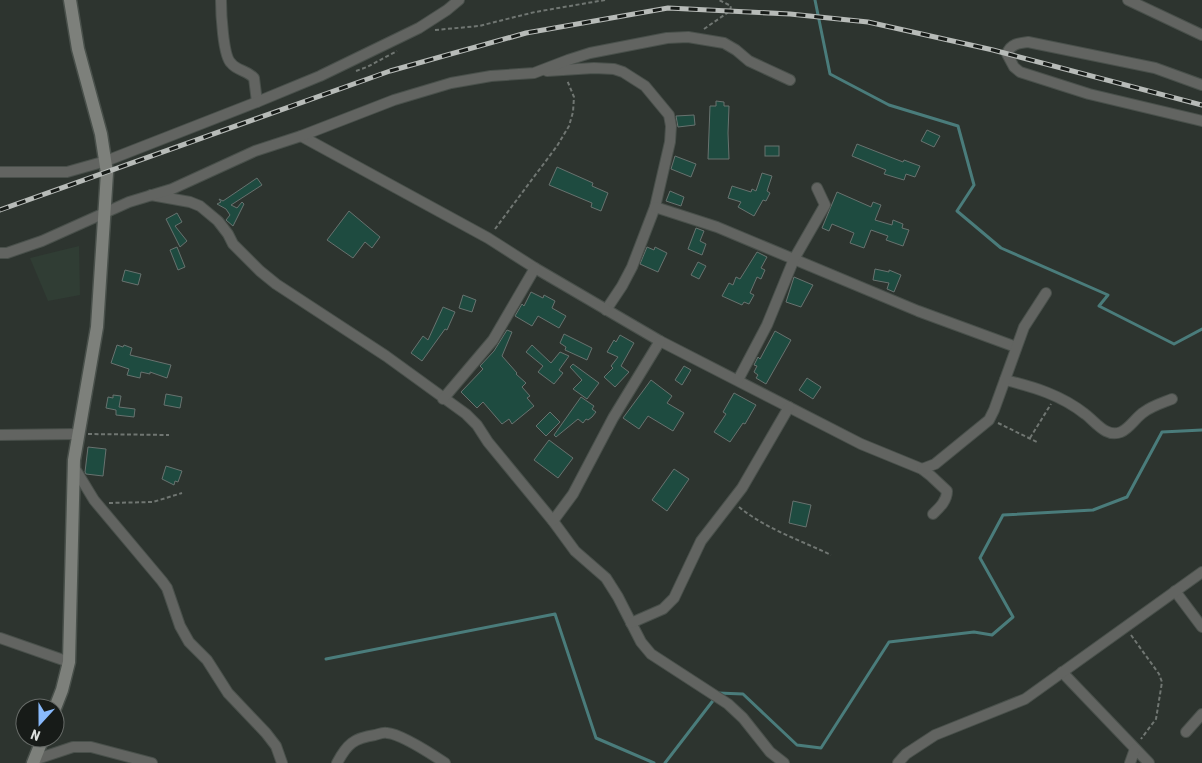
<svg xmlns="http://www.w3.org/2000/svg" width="1202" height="763" viewBox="0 0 1202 763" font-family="'Roboto Condensed',sans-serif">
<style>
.built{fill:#303d34}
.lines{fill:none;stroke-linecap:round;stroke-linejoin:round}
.stream{stroke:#4a7c7b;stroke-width:3}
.building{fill:#1e4b40;stroke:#68726f}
.street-casing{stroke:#49504b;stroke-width:12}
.secondary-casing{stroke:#49504b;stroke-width:15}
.path{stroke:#707672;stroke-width:2;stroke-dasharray:4 2.5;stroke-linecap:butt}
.street{stroke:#626461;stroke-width:10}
.secondary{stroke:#7d807b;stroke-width:12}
.rail-casing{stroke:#b7bbb8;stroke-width:5}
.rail{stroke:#171b18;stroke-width:3;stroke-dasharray:9;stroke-linecap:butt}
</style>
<rect width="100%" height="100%" fill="#2d342f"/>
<path class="built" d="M79,246L80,295L48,301L30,258Z"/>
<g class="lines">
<g class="stream">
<path d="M815,0L830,74L889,105L958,126L974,185L957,211L1001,248L1108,295L1099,306L1174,344L1202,329"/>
<path d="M326,659L555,614L596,738L654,763"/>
<path d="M718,693L743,694L797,745L821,748L889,642L974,632L992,635L1013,617L980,558L1003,515L1093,510L1127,497L1162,432L1202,430"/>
<path d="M665,763L715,698"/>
</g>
</g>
<g class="building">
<path d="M716,101L724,102V106H729L728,133L729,159H708L710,106H716Z"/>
<path d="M694,115L695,125L678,127L676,116Z"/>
<path d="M927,130L940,136L934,147L921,141Z"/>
<path d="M857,144L903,162L904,160L920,166L915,177L906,174L904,180L884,174L886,170L852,156Z"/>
<rect x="765" y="146" width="14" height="10"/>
<path d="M675,156L696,164L691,177L671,169Z"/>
<path d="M557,167L593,183L592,186L608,193L601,211L591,207L592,203L549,185Z"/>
<path d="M762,173L772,176L767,191L770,193L766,201L763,200L754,216L738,207L741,202L728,198L732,186L751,192L752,189L756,191Z"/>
<path d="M257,178L262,185L231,205L237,208L242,202L244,204L233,226L226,220L230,215L226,209L217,204L221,202L219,199L223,201Z"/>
<path d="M670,191L684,197L681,206L666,201Z"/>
<path d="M837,192L871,207L873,202L881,205L875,220L892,225L893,220L903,224L902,228L909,230L903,246L886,240L888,236L871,230L864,248L850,243L854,233L832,224L829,231L822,228Z"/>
<path d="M349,211L380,237L372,248L365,242L353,258L327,240Z"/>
<path d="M177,213L182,222L175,226L187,241L180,247L166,219Z"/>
<path d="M696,228L704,231L700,241L706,244L702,255L688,249Z"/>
<path d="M177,247L185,267L178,270L170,250Z"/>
<path d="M647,247L654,250L655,247L667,253L658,272L640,264Z"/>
<path d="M757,252L767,257L761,268L765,270L761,279L757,277L750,293L754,295L749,304L744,302L742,305L722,296L729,283L733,285L736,277L740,279Z"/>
<path d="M698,262L706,266L699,279L691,275Z"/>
<path d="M875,269L889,272V270L901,275L894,292L887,289L889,283L873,280Z"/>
<path d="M125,270L141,274L138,285L122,281Z"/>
<path d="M794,277L813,285L801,307L786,302Z"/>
<path d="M531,292L543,298L544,295L555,301L552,308L566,316L559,328L538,316L532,326L515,316L522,304L524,306Z"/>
<path d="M463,295L476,300L472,312L459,308Z"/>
<path d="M443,307L455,312L447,330L445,329L422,361L411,353L423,336L428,340Z"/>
<path d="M507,330L512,332L502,356L517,373L516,374L526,383L522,387L530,396L527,398L534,406L512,424L509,419L502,424L483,402L477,408L461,392L483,369L480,366L494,351Z"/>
<path d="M775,331L791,340L766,384L756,378L758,375L754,372L757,366L754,365L758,357L760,359Z"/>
<path d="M564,334L592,348L587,360L565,350L566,347L560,343Z"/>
<path d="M620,335L634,343L621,366L629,372L615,387L604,377L613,368L611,366L618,357L607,352L614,340L616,342Z"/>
<path d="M117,345L123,347L124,345L132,348L130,355L171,365L167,378L150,372V374L141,372L140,378L127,375L129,369L111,363Z"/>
<path d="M532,345L551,363L560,352L569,356L559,370L563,373L554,384L538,372L543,366L526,352Z"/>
<path d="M573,364L599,383L587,399L573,389L582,380L570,367Z"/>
<path d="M684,366L691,370L682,385L675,380Z"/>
<path d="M807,378L821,387L813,399L799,390Z"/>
<path d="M651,380L672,396L667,403L684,413L673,431L648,416L639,429L623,418Z"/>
<path d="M734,393L756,405L745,424L743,423L730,442L714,432L726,414L723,412Z"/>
<path d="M166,394L182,397L180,408L164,405Z"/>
<path d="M113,395L121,396L119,407L135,409L134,417L116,415V410L106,408L108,397L113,398Z"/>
<path d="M581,397L594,406L592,409L596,412L592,417L588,420L586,419L583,423L578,419L556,437L554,435Z"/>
<path d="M550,412L560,422L546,436L536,426Z"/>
<path d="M549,440L573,458L558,478L534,460Z"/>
<path d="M88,447L106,449L103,476L86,474L85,472Z"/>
<path d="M166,466L182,471L178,482L175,481L174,485L162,479Z"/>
<path d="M674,469L689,479L667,511L652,500Z"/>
<path d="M793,501L811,505L806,527L789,523Z"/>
</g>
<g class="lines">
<defs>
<g id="street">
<path d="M221,0C221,12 223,56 231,63C237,71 247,70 254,78L257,102"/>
<path d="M1128,0L1202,35"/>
<path d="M547,71L594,68L614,69L623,72L645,86L669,115L671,126L670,142L655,207L632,267L622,286L606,310"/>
<path d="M1202,85L1155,68L1028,42C1019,43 1010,44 1007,54L1014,67L1020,72L1089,94L1202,121"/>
<path d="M301,136L488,238L535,268L660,341L861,444L922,469L931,476L947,491C947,501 939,508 933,514"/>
<path d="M0,172H67L106,161L257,102L320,76L419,28L447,10L459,0"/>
<path d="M151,195L190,202L200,206L218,221L228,234L233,244L260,271L276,284L386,356L466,414L477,425L488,442L553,521L575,551L606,578L618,597L641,642L651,654L728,704L743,718L770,752L784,763"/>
<path d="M655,207L717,227L918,311L1016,347"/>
<path d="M0,253H7L42,241L129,202L172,189L255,151L301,136L394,100L451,83L491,76L534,73L568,60L590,53L667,38L688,37L724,43L736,50L749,61L790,80"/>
<path d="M738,380L767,325L794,259L825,205L817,188"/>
<path d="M1005,380C1034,387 1061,395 1085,414C1096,422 1106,438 1121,432C1130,428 1136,417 1144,412C1152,406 1162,403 1172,399"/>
<path d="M443,399L493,340L535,268"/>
<path d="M0,435L78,434"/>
<path d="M74,467L94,500L162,581L167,588L180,626L189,642L207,660L228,693L266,733L276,746L282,763"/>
<path d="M922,469L935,464L989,420L994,410L1024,327L1046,293"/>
<path d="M553,521L573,494L613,418L660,341"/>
<path d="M1175,591L1202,627"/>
<path d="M631,623L663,609L674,598L701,541L742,488L789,407"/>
<path d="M0,638L69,662"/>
<path d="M1062,672L1149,763"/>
<path d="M1186,732L1202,714"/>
<path d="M34,760L73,747H91L152,763"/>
<path d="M337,763C347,744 354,738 375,735C379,734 383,732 387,733C401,734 433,755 445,763"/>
<path d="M898,763L906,754L935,735L1025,699L1202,572"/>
<path d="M1130,763L1135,749"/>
</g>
<g id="secondary">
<path d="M55,708L62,690L69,662L74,460L97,327L107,173L101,134L78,49L70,0"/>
<path d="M33,763L43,738"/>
</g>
</defs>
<use href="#street" class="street-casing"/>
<use href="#secondary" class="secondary-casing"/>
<g class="path">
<path d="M704,29L730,11L731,6L719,0"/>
<path d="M435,30L479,26L535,12L605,0"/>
<path d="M356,71L367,67L397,51"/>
<path d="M495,229L557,146L569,126L573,112L574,97L567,80"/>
<path d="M998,423L1037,442"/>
<path d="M88,434L169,435"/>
<path d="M1030,438L1051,404"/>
<path d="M109,503L153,502L182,493"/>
<path d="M739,507C766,529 800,540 831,555"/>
<path d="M1131,635L1159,674L1162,682L1156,719L1141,739"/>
</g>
<use href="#street" class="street"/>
<use href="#secondary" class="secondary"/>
<defs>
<path id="rail" d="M0,210L390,71L526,33L668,8L790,14L868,22L993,50L1202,105"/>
</defs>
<use href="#rail" class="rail-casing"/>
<use href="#rail" class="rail"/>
</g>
<g transform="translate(40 723) rotate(201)"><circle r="24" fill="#171b18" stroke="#676b68"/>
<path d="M0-4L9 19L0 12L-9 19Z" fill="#89bafc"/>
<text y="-8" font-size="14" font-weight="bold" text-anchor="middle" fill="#dee2df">N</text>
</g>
</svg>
